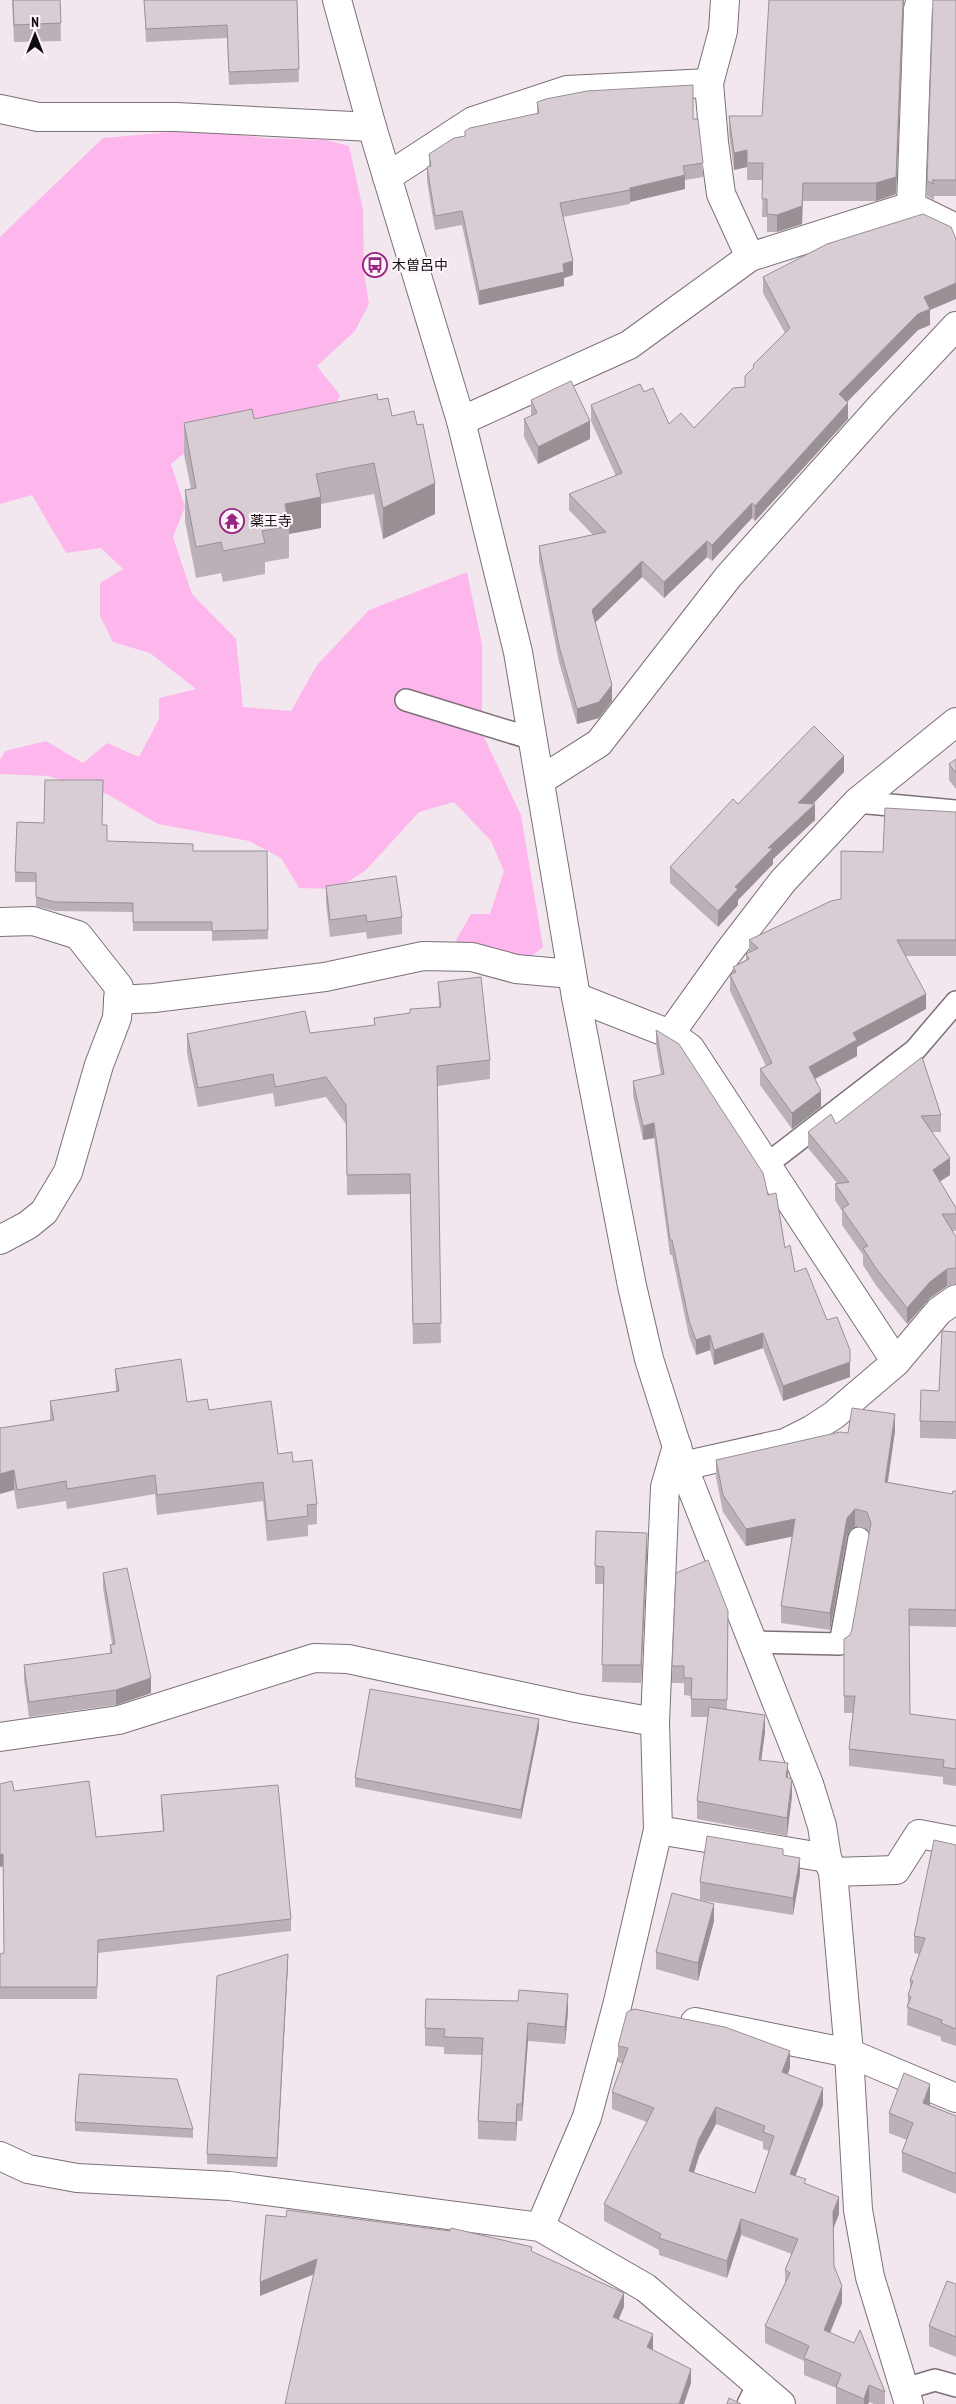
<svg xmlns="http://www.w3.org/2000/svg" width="956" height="2404" viewBox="0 0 956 2404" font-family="'PT Sans Narrow','Noto Sans JP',sans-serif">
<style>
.green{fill:#feb7ec}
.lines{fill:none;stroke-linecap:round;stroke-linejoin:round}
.lane-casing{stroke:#7b7078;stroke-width:24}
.street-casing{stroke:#7b7078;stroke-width:30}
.secondary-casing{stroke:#7b7078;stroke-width:30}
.lane{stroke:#fff;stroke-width:21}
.street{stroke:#fff;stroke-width:28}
.secondary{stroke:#fff;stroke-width:28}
.wall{fill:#bbb0b7;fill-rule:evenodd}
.shaded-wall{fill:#989095}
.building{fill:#d9cdd5;stroke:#989095;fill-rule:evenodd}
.labels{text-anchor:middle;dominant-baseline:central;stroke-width:4;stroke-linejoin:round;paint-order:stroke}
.poi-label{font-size:14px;fill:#0f0b0e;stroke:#fef5fb;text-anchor:start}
</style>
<rect width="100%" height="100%" fill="#f3e7ef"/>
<path class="green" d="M195,130L264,138L326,140L349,146L363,209L364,273L369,304L355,331L317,366L340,395L327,427L193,446L171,464L185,507L173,537L192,594L236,639L243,707L291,711L317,665L369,610L467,572L482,644V733L521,815L543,947L531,957L452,947L471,914H490L504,871L491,841L454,802L419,812L366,870L337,889L299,888L281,858L249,841L158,824L107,794L48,776L0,774V760L5,751L46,741L83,763L107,743L139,757L159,719V698L196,689L150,653L113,642L100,616V583L123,569L101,548L66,553L32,495L0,504V237L103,138Z"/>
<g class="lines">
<defs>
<g id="lane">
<path d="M406,700L533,739"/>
<path d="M857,802L956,811"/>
<path d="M766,1165L915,1050L956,1002"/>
<path d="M753,1642L840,1644L859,1538"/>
<path d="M905,2389L935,2380L956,2386"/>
<path d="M748,2404L758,2384"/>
</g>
<g id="street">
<path d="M725,0L723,31L709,83L714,142L721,194L750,257"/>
<path d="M921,0L918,9L911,206L956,228"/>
<path d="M0,109L38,117H176L372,127"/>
<path d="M387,177L473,121L567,90L709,83"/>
<path d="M461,421L629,345L750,257L911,206"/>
<path d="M541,780L599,743L728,577L881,406L956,326"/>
<path d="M0,922L33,921L78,935L119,987L117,1018L99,1065L68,1172L44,1212L28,1225L0,1240"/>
<path d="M576,997L670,1034L690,1048L896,1362"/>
<path d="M118,1000L154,998L325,977L423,956L472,957L516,969L572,974"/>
<path d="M670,1034L727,954L783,881L857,802L956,722"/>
<path d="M683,1466L785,1443L811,1430L834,1415L896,1362L939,1311L956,1299"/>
<path d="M0,1737L119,1720L314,1658L348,1659L576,1708L655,1722"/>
<path d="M658,1830L827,1858"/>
<path d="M833,1872L896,1870L919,1834L956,1841"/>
<path d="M695,2022L849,2053L956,2098"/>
<path d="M0,2156L28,2169L77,2178L229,2186L540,2227L646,2288L781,2404"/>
<path d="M540,2227L587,2117L617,2006L658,1830L655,1722L665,1487L677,1446"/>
</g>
<path id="secondary" d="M337,0L372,127L461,421L518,652L576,997L632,1286L649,1359L683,1466L809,1784L822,1826L827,1858L833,1872L849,2053L858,2210L870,2277L909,2404"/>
</defs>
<use href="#lane" class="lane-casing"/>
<use href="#street" class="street-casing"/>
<use href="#secondary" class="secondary-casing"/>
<use href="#lane" class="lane"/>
<use href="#street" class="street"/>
<use href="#secondary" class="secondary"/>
</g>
<g class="wall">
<path d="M12,0H60L61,41L14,42Z"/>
<path d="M144,0H297L299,82L229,85L227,38L146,42Z"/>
<path d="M904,0L896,194L876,201H803L802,224L777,232H767V217H762L763,180H747V167L734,170L729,133V116H762Z"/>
<path d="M956,0V196H934V200L927,196V181Z"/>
<path d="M537,102L693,119L703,163V177L685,180V189L630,202V204L563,217L573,275L564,278V286L479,305L462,225L435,230L427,181V167L429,166V154L465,136V131L537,114Z"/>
<path d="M763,277L930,310V325L918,330L847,402L848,419L755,521L752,518L712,561L707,557L664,598L642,577L595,622L612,701L599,718L577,724L559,662L539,562V546L593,535L569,510V494L616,476L591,421V405L644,392L669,424L694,428L745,387L753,368V365L785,333L763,293Z"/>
<path d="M378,400L392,416L417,425L435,514L383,539L374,494L321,504V528L289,534V558L265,562V574L223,582L221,573L196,578L185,521V490L191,489L184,454V423L254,419Z"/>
<path d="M531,400L590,439L538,464L524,437V419L531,416Z"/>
<path d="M956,759V789L949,780V764Z"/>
<path d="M844,772L813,804L815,820L773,859V864L738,900V905L718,927L670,883V867L738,804Z"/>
<path d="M956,812V956H905L926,1009L857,1047V1056L815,1079L821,1107L792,1129L760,1085V1069L766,1066L730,991V975L733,974V967L746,960V954L749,953V940L841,899L883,852Z"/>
<path d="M44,823L103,825L107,841L193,851H267L268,939L212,941V931H133V912L55,911L36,906V882H15V872Z"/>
<path d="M326,886L402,917V934L367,939L366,932L330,937L326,903Z"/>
<path d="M438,982L490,1060V1079L437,1086L441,1343L413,1344L410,1194L347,1195L346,1124L326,1097L275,1107L273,1093L198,1107L187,1053V1034L310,1033L374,1025V1018L410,1013L439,1008Z"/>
<path d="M656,1030L768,1195L785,1248L795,1272L850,1377L783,1401L763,1348L714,1365L710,1350L696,1355L689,1336L672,1255H670L654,1138L643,1140L633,1096V1081L661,1075L656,1045Z"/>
<path d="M922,1057L941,1115V1132H932L950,1175L940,1181L956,1208V1231H952L956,1237V1284L947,1286L930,1298L907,1324L875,1284L863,1265V1255L842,1225V1211L835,1200V1184L837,1183L808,1148V1132L836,1124Z"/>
<path d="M956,1332V1439L920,1438V1421L939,1391Z"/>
<path d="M115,1369L187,1402L209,1410L278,1454L293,1462L317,1504V1524L308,1525V1536L267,1541L263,1501L157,1515L155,1494L67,1509L66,1501L17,1509L14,1490L0,1428L50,1420V1401L116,1391Z"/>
<path d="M895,1431L888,1482L952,1494L956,1491V1627L909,1626L910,1714L956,1720V1786L943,1784V1777L849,1766V1749L853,1713H844V1639L850,1635L852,1629L869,1534L867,1529L855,1526L847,1535L830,1630L781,1623V1606L792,1536L746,1546L723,1512L716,1477V1460L848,1433Z"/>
<path d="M647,1550L641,1683L602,1682L604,1584H595V1566Z"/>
<path d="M103,1573L151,1693L116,1705L29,1717L24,1680V1665L110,1654V1645L112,1644L103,1588Z"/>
<path d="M728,1611L727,1709L765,1732L761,1760L788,1778L792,1796L787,1836L697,1819V1801L708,1717H691V1696L684,1695V1683H672V1666Z"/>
<path d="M539,1728L521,1819L355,1787V1778Z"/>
<path d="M0,1784L96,1837L163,1831L161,1807V1795L291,1919V1931L98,1953L97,1999H0V1954L4,1953L3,1866L0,1867Z"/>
<path d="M956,1845V2046L941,2041V2037L907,2025L908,1995L910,1990V1981L919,1954L914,1953V1936Z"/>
<path d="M783,1855L800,1875L793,1915L700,1900V1882Z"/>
<path d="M714,1921L698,1981L656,1969V1952Z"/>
<path d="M288,1963L277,2167L207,2164V2154Z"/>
<path d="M568,2012L565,2044L528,2041L522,2121H517L516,2141L478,2139V2121L482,2055L444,2054V2047L425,2046V2028Z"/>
<path d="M618,2046L790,2068L788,2074L823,2105L795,2176L806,2184L839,2214L834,2228V2266L842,2303L830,2333L885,2392V2404H874L869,2402L868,2404H836V2388L804,2375V2361L765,2343V2326L785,2284V2270L792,2254L741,2235L727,2278L659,2255V2250L604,2221V2204L647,2122L612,2109V2092L623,2064L618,2062ZM716,2124L763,2142V2149L769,2151L755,2193L694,2173L699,2156Z"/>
<path d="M930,2104V2105L956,2116V2194L902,2172V2152L907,2140L889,2133V2113Z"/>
<path d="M75,2122L193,2129V2138L75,2131Z"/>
<path d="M956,2284V2357L929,2346V2326Z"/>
</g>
<g class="shaded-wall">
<path d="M903,0H904L896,194L876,201V183Z"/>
<path d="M747,150V167L734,170V153Z"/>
<path d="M685,175V189L630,202V188Z"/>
<path d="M803,183L802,224L777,232V215Z"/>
<path d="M573,261V275L564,278V286L479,305V291L563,264Z"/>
<path d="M956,283V299L930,310V325L918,330L839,410V394L924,297Z"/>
<path d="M848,403V419L755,521V506Z"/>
<path d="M590,421V439L538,464V447Z"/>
<path d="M435,483V514L383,539V508Z"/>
<path d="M321,497V528L289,534V526L285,504Z"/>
<path d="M752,503V518L712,561V545Z"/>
<path d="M707,541V557L664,598V582Z"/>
<path d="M642,561V577L592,626V610Z"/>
<path d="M612,685V701L599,718L577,724V709Z"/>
<path d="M844,756V772L798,819L815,804V820L773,859V864L738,900V905L718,927V911L735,887L768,848L798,803Z"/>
<path d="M926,994V1009L857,1047V1056L809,1082V1067L853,1033Z"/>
<path d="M821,1091V1107L792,1129V1113Z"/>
<path d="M654,1123V1138L643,1140V1126Z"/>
<path d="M950,1158V1175L933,1186V1170Z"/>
<path d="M947,1269V1286L930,1298L907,1324V1308L930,1282Z"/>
<path d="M763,1333V1348L714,1365V1350Z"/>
<path d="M710,1335V1350L696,1355V1340Z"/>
<path d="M850,1362V1377L783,1401V1386Z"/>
<path d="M895,1414V1431L885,1499V1482Z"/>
<path d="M14,1470V1490L0,1494V1474Z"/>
<path d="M855,1509V1526L847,1535L830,1630V1613L847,1518Z"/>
<path d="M795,1519V1536L746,1546V1529Z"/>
<path d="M647,1533V1550L641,1683V1665Z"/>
<path d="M151,1678V1693L116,1705V1690Z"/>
<path d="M765,1715V1732L759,1777V1760Z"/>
<path d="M539,1719V1728L521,1819V1810Z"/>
<path d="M788,1763V1781L786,1777Z"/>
<path d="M792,1779V1796L787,1836V1818Z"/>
<path d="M3,1854V1866L0,1867V1855Z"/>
<path d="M800,1858V1875L793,1915V1898Z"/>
<path d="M714,1904V1921L698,1981V1963Z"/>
<path d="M288,1954V1963L277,2167V2158Z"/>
<path d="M568,1994V2012L565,2044V2027Z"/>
<path d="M528,2023V2041L522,2121V2104Z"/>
<path d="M790,2051V2068L782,2088V2072Z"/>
<path d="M930,2084V2104L923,2123V2103Z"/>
<path d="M823,2088V2105L790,2190V2174Z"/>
<path d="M517,2104V2121L516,2141V2123Z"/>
<path d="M716,2107V2124L699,2156L689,2188V2171L699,2139Z"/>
<path d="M839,2197V2214L833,2228V2212Z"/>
<path d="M741,2219V2235L727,2278V2261Z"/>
<path d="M317,2259V2273L260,2296V2282Z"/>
<path d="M842,2286V2303L824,2347V2330Z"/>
<path d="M624,2293V2307L613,2332V2317Z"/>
<path d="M653,2334V2349L647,2361V2347Z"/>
<path d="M691,2369V2383L684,2404H679Z"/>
<path d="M869,2385V2402L868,2404H864V2399Z"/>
</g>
<g class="building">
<path d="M13,0H60L61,23L14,25Z"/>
<path d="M144,0H297L299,69L229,72L227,25L146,29Z"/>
<path d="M769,0H903L896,177L876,183H803L802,206L777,215L767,214V199H762L763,163H747V150L734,153L729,116H762Z"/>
<path d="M933,0H956V180H932L934,184L927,181Z"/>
<path d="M693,85V119H698L703,163L683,166L685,175L630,188V190L560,203L573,261L563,264L564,272L479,291L462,211L435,216L427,167L431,166L429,154L454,138L465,136V131L470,128L539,113L537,102L546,99L587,91Z"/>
<path d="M923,214L951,227L956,239V283L924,297L930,309L918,314L839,394L848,403L755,506L752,503L712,545L707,541L664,582L642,561L592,610L612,685L599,702L577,709L559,646L539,546L606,532L569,494L622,473L591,405L640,384L644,392L653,388L669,424L681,413L694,428L733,388L745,387V376L754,367L753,365L790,328L763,277L827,244Z"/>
<path d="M571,381L590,421L538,447L524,419L537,413L531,400Z"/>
<path d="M377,394L378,400L388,398L392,416L414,411L417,425L423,424L435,483L383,508L374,463L316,474L321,497L285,504L289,526L262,531L265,543L223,551L221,542L196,547L185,490L196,488L184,423L252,409L254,419Z"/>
<path d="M814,726L844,756L798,803L815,804L768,848H773L735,887L738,889L718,911L670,867L733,799L738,804Z"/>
<path d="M956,759V773L949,764Z"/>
<path d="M45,780H103L102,825H107V841L193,844V851H267L268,930L212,931V922H133V903L55,902L36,897V873L15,872L17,822L44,823Z"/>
<path d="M885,808L956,812V940H897L926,994L853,1033L857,1040L809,1067L821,1091L792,1113L760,1069L772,1063L730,975L736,972L733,967L749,959L746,954L758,948L749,940L831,901L841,899V851L883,852Z"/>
<path d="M396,876L402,917L367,922L366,915L330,920L326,886Z"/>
<path d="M481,977L490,1060L437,1066L441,1323L413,1324L410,1174L347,1175L346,1105L326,1077L275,1087L273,1074L198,1088L187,1034L305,1011L310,1033L375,1025L374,1018L410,1013V1009L441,1007L438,982Z"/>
<path d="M656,1030L679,1044L763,1173L768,1195L776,1193L785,1248L790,1245L795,1272L806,1268L827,1320L837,1317L850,1350V1362L783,1386L763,1333L714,1350L710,1335L696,1340L689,1321L672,1240H670L654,1123L643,1126L633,1081L664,1074Z"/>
<path d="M922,1057L941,1115L921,1116L950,1158L933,1170L956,1208V1214H942L956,1237V1268L947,1269L930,1282L907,1308L875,1267L863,1248L868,1246L842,1209L849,1204L835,1184L849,1182L808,1132L831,1114L836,1124Z"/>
<path d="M942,1331L956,1332V1422L920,1421L921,1390L939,1391Z"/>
<path d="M181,1359L187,1402L207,1399L209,1410L271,1401L278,1454L292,1452L293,1462L312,1460L317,1504L307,1505L308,1516L267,1521L263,1482L157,1495L155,1475L67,1489L66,1481L17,1490L14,1470L0,1474V1428L54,1420L50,1401L119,1391L115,1369Z"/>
<path d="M852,1408L895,1414L885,1482L952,1494L953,1491H956V1610L909,1609L910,1714L956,1720V1769L943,1767L944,1760L849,1749L855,1696H844V1639L850,1635L852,1629L871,1523L867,1512L855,1509L847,1518L830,1613L781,1606L795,1519L746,1529L723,1495L716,1460L840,1432L848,1433Z"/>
<path d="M596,1531L647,1533L641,1665H602L604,1567L595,1566Z"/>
<path d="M708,1560L728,1611L727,1700L691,1699L692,1678H684V1666H672L676,1573Z"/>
<path d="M127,1568L151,1678L116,1690L29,1702L24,1665L112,1653L110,1645L115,1644L103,1573Z"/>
<path d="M370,1689L539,1719L521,1810L355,1778Z"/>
<path d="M709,1707L765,1715L759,1760L788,1763L786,1777L792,1779L787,1818L697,1801Z"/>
<path d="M12,1781L14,1791L89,1781L96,1837L164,1831L161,1795L278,1785L291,1919L98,1940L97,1987H0V1954L4,1953L3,1854L0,1855V1784Z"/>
<path d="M707,1836L783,1849V1855L800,1858L793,1898L700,1882Z"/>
<path d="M934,1840L956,1845V2029L941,2023L942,2020L907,2007L911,1997L908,1995L913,1981H910L925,1938L914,1936Z"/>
<path d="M672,1893L714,1904L698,1963L656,1952Z"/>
<path d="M288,1954L277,2158L207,2154L217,1976Z"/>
<path d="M519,1990L568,1994L565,2027L528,2023L522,2104H517L516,2123L478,2121L483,2038L444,2037L445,2029L425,2028L426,1999L518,2001Z"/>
<path d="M634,2009L725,2027L790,2051L782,2072L823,2088L790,2174L806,2179L804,2183L839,2197L833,2212L834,2266L842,2286L824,2330L854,2343L860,2330L885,2392L869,2385L864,2399L836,2387L841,2374L804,2358L809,2346L765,2326L790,2273L785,2270L798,2239L741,2219L727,2261L659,2238L661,2234L604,2204L654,2108L612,2092L628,2048L618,2046L627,2012ZM716,2107L765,2126L763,2132L774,2136L755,2193L689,2171L699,2139Z"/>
<path d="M904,2073L930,2084L923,2103L956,2116V2174L902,2152L913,2123L889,2113Z"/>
<path d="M79,2074L177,2079L193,2129L75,2122Z"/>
<path d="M287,2210L450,2231L451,2228L532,2247L531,2251L624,2293L613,2317L653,2334L647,2347L691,2369L679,2404H285L317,2259L260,2282L266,2215L286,2217Z"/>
<path d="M947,2281L956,2284V2337L929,2326Z"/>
<path d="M729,2398L741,2404H727Z"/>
</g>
<defs>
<symbol id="bus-ring" viewBox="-11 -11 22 22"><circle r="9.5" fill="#fef5fb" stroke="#972582" stroke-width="1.5"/><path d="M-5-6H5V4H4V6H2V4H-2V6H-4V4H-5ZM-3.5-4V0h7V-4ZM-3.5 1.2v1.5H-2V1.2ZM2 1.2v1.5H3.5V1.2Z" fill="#972582"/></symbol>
<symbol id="temple-ring" viewBox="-11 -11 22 22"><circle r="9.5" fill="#fef5fb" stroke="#972582" stroke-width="1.5"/><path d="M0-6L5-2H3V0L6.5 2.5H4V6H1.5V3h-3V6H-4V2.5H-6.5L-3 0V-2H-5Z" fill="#972582"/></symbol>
</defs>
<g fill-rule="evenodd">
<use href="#bus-ring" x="361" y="251" width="28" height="28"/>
<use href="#temple-ring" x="218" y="507" width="28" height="28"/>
</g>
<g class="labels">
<g class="poi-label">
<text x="392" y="265">木曽呂中</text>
<text x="250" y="521">薬王寺</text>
</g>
</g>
<g transform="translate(35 35)" stroke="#fef5fb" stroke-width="4" paint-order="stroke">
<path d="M0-4L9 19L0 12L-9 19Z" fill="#0f0b0e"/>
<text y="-8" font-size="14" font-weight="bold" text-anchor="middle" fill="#0f0b0e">N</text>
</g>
</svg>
